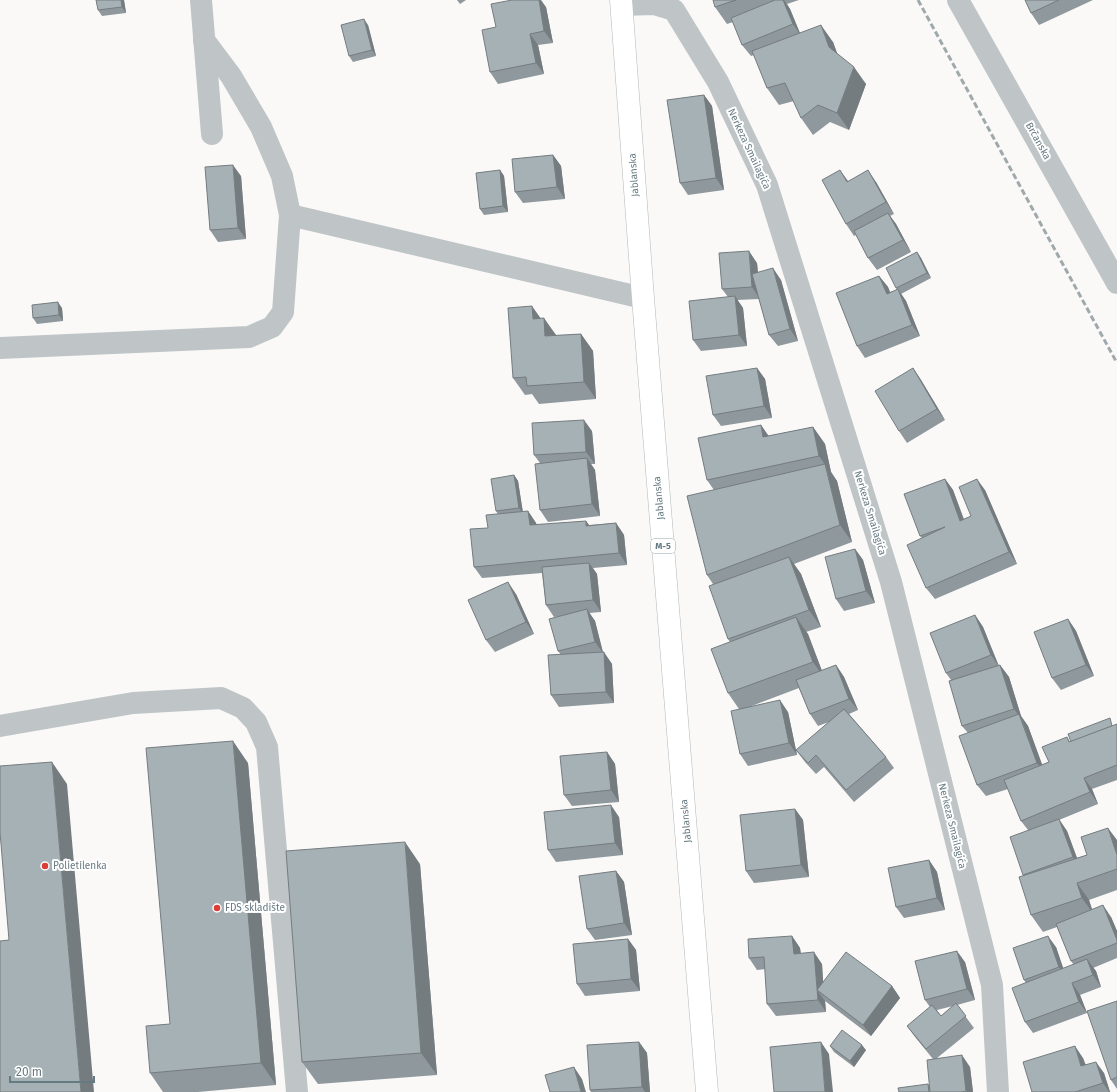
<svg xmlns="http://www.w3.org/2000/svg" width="1117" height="1092" viewBox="0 0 1117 1092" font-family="'Fira Sans',sans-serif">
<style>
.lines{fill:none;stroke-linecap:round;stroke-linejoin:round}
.major-casing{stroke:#b1b8ba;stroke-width:23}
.minor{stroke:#bfc5c7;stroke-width:22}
.major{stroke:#fff;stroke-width:22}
.rail{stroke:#9fa9ac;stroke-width:3;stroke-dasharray:6 3;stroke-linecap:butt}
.wall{fill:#8f989c;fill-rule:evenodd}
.shaded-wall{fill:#747c7f}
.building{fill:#a6b1b5;stroke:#747c7f}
.poi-dot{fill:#db3e36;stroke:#fff;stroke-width:1.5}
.labels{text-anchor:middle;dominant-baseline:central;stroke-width:4;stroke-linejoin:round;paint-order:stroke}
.shield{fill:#fff;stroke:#94a2a7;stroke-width:1}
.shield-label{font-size:9px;font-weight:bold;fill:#667a81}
.street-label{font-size:10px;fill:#667a81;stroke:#fff}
.poi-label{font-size:10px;fill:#667a81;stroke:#fff;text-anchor:start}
</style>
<rect width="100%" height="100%" fill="#faf9f8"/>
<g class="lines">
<defs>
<path id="major" d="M621,0L643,298L707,1092"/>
</defs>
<use href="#major" class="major-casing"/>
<g class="minor">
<path d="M201,0L212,134"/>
<path d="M958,0L1117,283"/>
<path d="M622,5L654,4L674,10L718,82L767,185L891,582L992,985L998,1092"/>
<path d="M290,215L643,298"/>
<path d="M0,348L249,337L272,327L283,312L290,215L282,176L261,127L231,76L204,40"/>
<path d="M0,726L133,703L221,698L243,708L256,722L267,747L297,1092"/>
</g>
<use href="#major" class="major"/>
<path class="rail" d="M918,0L1117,363"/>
</g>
<g class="wall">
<path d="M124,0L126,13L102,16L98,10Z"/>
<path d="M457,0H466L460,4Z"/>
<path d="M713,0H799L787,4L790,9L800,33L833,42L837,53L866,84L849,130L830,122L813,135L801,118L794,101L779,105L767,88L754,55L751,56L742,45L733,22L727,24L715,7Z"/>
<path d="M1025,0H1093L1039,25L1031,13Z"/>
<path d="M546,7L553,43L538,45L544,74L498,84L490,72L496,27Z"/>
<path d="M368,25L376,56L353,62L349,56Z"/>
<path d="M704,95L712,106L724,190L688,195L680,183Z"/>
<path d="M553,155L561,166L565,199L523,203L515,192Z"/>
<path d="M500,170L504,176L508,212L484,215L480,209Z"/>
<path d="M241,176L246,239L218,242L210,230Z"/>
<path d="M848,181L876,182L894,214L890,216L896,224L911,252L877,270L868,258L856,235L854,236L846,224Z"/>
<path d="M917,252L921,258L931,278L901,294L906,301L920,336L865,358L857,346L879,276L888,287L890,292L897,290L896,288Z"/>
<path d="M757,263L758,272L781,280L798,341L778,346L769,335L759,299L737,300L743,308L747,346L701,351L693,340L728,297L722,289Z"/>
<path d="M62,308L63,321L37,324L33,318Z"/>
<path d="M540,318L556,335V336L581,334L593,351L596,399L539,404L532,394L525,395L513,378Z"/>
<path d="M757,368L765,379L772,418L721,426L713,415Z"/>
<path d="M913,368L921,380L945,420L907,443L899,431Z"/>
<path d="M761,425L768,436L813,427L825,444L831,472L837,481L852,542L794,564L801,574L821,627L806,632L808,634L822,671L836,665L844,677L858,710L849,714L886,757L894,768L854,802L824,767L816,774L805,762L796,750L829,722L818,726L810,714L799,688L749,707L788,712L797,755L748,766L740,754L739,709L728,693L730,642L728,639L713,584L707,575L714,490L707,480Z"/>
<path d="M592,431L595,464H591L595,470L600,516L548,522L540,510V463L534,455Z"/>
<path d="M514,475L518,481L523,512L528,511L536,523L537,525L586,521L589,525L616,523L624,535L627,565L593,568L597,574L601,612L589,613L595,621L603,652L612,664L614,703L559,707L551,695L561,655L558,651L563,616L554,617L546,605L542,573L482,578L474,567L488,528L498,514L496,511Z"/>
<path d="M945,479L953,490L964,519L971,516L985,490L1017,564L935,599L926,588L922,538L920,536Z"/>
<path d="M855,549L863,560L875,603L844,611L836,599Z"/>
<path d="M516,594L534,634L495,652L486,640Z"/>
<path d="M975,615L983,627L999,666L1000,665L1009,677L1021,716L1028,726L1042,765L1049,762L1067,737L1070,742L1117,724V780L1092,789L1098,804L1059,820L1067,831L1077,858L1087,855L1117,840V890L1089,900L1092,910L1111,917L1117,931V958L1093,968L1096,971L1101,987L1080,995L1087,1013L1033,1033L1025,1022L1026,983L1024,980L1056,947L1063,969L1074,965L1071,961L1057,927L1043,932L1031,915L1024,875L1028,830L1021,821L1008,789L986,796L977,785L968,733L962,726L951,680L946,673Z"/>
<path d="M1068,619L1076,631L1094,676L1061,690L1052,678Z"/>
<path d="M607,752L615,764L619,802L572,806L564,795Z"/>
<path d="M248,763L276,1085L198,1092H163L150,1073L170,1024Z"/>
<path d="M795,809L803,820L809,877L754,883L746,871Z"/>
<path d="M619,817L623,855L556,862L548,850Z"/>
<path d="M929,860L937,872L945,910L904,918L896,907Z"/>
<path d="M420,864L437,1075L318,1084L302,1062Z"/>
<path d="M616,871L624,882L632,935L595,940L587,929Z"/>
<path d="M792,936L800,948L801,954L822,964L823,982L892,986L900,998L871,1036L825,1001L826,1012L776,1016L767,1004L765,969L757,970L749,958Z"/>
<path d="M628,939L636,950L640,991L585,996L577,984Z"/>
<path d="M965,962L975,1000L957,1005L974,1028L937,1058L970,1067L973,1092H899L928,1084L930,1086L933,1059L915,1037L907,1026L930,1007L925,1000ZM953,1006L941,1016L937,1010Z"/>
<path d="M1117,1001V1089L1111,1080Z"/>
<path d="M639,1042L647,1053L650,1092H591L590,1090Z"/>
<path d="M830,1046L866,1050L854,1067L834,1052Z"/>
<path d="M1083,1058L1086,1065L1104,1073L1110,1092H1032Z"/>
</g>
<g class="shaded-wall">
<path d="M121,0H124L126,13L122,7Z"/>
<path d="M539,0H541L546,7L553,43L544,31Z"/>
<path d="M783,0H784L790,9L801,36L793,24Z"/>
<path d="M364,19L368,25L376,56L372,50Z"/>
<path d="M821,25L833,42L841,64L829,47Z"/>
<path d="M530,34L538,45L544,74L536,63Z"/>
<path d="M854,67L866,84L849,130L837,113Z"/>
<path d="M704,95L712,106L724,190L716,178Z"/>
<path d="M553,155L561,166L565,199L557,187Z"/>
<path d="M233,165L241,176L246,239L238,228Z"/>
<path d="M500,170L504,176L508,212L503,206Z"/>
<path d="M840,170L848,181L847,182Z"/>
<path d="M868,170L876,182L894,214L886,202Z"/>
<path d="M888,213L896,224L911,252L903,240Z"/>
<path d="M749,251L757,263L760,299L752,287Z"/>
<path d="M917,252L921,258L931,278L927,273Z"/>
<path d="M773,268L781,280L798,341L790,329Z"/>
<path d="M879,276L888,287L895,305L887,294Z"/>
<path d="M898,289L906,301L920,336L912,325Z"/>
<path d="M735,296L743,308L747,346L739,335Z"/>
<path d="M58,302L62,308L63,321L59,315Z"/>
<path d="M532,306L544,323V318L556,335L557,354L533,319Z"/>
<path d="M581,334L593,351L596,399L584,382Z"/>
<path d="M757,368L765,379L772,418L764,406Z"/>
<path d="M913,368L921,380L945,420L937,409Z"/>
<path d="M584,420L592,431L595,464L586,452Z"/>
<path d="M761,425L773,442L763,437Z"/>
<path d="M813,427L825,444L831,472L837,481L852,542L840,525L826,466L819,456Z"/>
<path d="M587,458L595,470L600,516L592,504Z"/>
<path d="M514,475L518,481L523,514L519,508Z"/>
<path d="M945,479L953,490L968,532L960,521Z"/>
<path d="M977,479L985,490L1017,564L1009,552Z"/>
<path d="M528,511L536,523L538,537L530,525Z"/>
<path d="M586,521L594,532L586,526Z"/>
<path d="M616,523L624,535L627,565L619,553Z"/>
<path d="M855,549L863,560L875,603L866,591Z"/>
<path d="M789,557L801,574L821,627L809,610Z"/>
<path d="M589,563L597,574L601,612L593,600Z"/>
<path d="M508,582L516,594L534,634L526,622Z"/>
<path d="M587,609L595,621L603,653L595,642Z"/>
<path d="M975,615L983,627L999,667L991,655Z"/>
<path d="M796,617L808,634L825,679L813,662Z"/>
<path d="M1068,619L1076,631L1094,676L1086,665Z"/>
<path d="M604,652L612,664L614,703L606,692Z"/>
<path d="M836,665L844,677L858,710L849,699Z"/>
<path d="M1000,665L1009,677L1021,716L1028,726L1046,775L1037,763L1022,720L1014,709Z"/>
<path d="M780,700L788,712L797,755L789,743Z"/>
<path d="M233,741L248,763L276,1085L261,1063Z"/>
<path d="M607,752L615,764L619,802L611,790Z"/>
<path d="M52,762L67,784L94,1092H81Z"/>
<path d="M1084,778L1092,789L1098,804L1090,792Z"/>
<path d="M611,805L619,817L623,855L615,843Z"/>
<path d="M795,809L803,820L809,877L801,865Z"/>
<path d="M1059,819L1067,831L1081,869L1073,857Z"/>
<path d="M1108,828L1117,840V855Z"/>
<path d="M405,842L420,864L437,1075L421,1053Z"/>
<path d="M929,860L937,872L945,910L937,898Z"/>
<path d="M616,871L624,882L632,935L624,923Z"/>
<path d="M1077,883L1089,900L1094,915L1082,898Z"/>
<path d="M1103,905L1111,917L1117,931V940Z"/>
<path d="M792,936L800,948L802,966L794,954Z"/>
<path d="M1048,936L1056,947L1067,979L1059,967Z"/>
<path d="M628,939L636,950L640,991L631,979Z"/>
<path d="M957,951L965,962L975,1000L967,989Z"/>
<path d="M814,952L822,964L824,996L817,990L825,1001L826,1012L818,1000Z"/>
<path d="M1087,959L1096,971L1101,987L1093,975Z"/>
<path d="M1072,983L1080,995L1087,1013L1079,1002Z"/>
<path d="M892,986L900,998L871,1036L863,1025Z"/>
<path d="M639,1042L647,1053L650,1092H645L642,1087Z"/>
<path d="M821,1042L829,1054L833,1092H825Z"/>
<path d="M862,1045L866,1050L854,1067L850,1061Z"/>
<path d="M1075,1046L1083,1058L1089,1078L1081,1066Z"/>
<path d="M962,1055L970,1067L973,1092H967L966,1091Z"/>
<path d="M1096,1062L1104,1073L1110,1092H1109L1103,1083Z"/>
<path d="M574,1067L582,1079L586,1092H581Z"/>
</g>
<g class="building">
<path d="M96,0H121L122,7L98,10Z"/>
<path d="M512,0H539L544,31L530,34L536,63L490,72L482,30L496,27L491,4Z"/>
<path d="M713,0H736L715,7Z"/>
<path d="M775,0H783L793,24L742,45L731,18Z"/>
<path d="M1025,0H1059L1031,13Z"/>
<path d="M364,19L372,50L349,56L341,25Z"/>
<path d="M821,25L829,47L854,67L837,113L818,105L801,118L785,83L767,88L752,51Z"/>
<path d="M704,95L716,178L680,183L667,100Z"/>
<path d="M553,155L557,187L515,192L512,159Z"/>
<path d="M233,165L238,228L210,230L205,167Z"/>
<path d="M500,170L503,206L480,209L476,173Z"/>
<path d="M840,170L847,182L868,170L886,202L846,224L822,180Z"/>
<path d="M888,213L903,240L868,258L854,231Z"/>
<path d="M749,251L752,287L722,289L719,253Z"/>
<path d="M917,252L927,273L896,288L886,268Z"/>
<path d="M773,268L790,329L769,335L752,274Z"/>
<path d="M879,276L887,294L898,289L912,325L857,346L836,293Z"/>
<path d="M735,296L739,335L693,340L689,301Z"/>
<path d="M58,302L59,315L33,318L32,305Z"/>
<path d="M532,306L533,319L544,318L545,336L581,334L584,382L527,386L526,377L513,378L508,308Z"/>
<path d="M757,368L764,406L713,415L706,376Z"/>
<path d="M913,368L937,409L899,431L875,391Z"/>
<path d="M584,420L586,452L534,455L532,423Z"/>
<path d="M761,425L763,437L813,427L819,456L707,480L698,438Z"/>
<path d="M587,458L592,504L540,510L535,464Z"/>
<path d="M825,464L840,525L707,575L687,496Z"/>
<path d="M514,475L519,508L496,511L491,479Z"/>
<path d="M945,479L960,521L971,516L959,487L977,479L1009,552L926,588L907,545L945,527L920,536L904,494Z"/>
<path d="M528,511L530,525L586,521V526L616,523L619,553L474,567L470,529L488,528L486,515Z"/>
<path d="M855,549L866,591L836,599L825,557Z"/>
<path d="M789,557L809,610L728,639L709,586Z"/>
<path d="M589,563L593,600L546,605L542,567Z"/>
<path d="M508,582L526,622L486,640L468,600Z"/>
<path d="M587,609L595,642L558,651L549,619Z"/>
<path d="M975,615L991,655L946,673L930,633Z"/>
<path d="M796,617L813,662L728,693L711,649Z"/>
<path d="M1068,619L1086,665L1052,678L1034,632Z"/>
<path d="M604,652L606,692L551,695L548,655Z"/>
<path d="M836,665L849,699L810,714L796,680Z"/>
<path d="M1000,665L1014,709L962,726L949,681Z"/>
<path d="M780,700L789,743L740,754L731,711Z"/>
<path d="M844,709L886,757L846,790L816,755L808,763L796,750Z"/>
<path d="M1019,714L1037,763L977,785L959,736Z"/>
<path d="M1110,718L1112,726L1071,742L1068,734Z"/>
<path d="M1117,724V765L1084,778L1090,792L1021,821L1004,780L1049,762L1042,747L1067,737L1069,742Z"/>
<path d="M233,741L261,1063L150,1073L146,1026L170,1024L146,748Z"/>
<path d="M607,752L611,790L564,795L560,756Z"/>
<path d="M52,762L81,1092H0V941L9,940L0,832V766Z"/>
<path d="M611,805L615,843L548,850L544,812Z"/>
<path d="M795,809L801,865L746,871L740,815Z"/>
<path d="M1059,819L1073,857L1023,875L1010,837Z"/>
<path d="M1108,828L1117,855V869L1077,883L1082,898L1031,915L1019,877L1087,855L1081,837Z"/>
<path d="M405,842L421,1053L302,1062L286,851Z"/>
<path d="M929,860L937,898L896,907L888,868Z"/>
<path d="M616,871L624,923L587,929L579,876Z"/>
<path d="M1103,905L1117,940V943L1071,961L1056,924Z"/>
<path d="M792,936L794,954L814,952L818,1000L767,1004L764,957L749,958L748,939Z"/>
<path d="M1048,936L1059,967L1024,980L1013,948Z"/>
<path d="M628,939L631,979L577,984L573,944Z"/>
<path d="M957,951L967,989L925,1000L915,961Z"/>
<path d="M846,952L892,986L863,1025L817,990Z"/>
<path d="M1087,959L1093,975L1072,983L1079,1002L1025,1022L1012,988Z"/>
<path d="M1117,1001V1077L1111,1080L1087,1011Z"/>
<path d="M956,1003L966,1016L926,1049L907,1026L932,1005L941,1016Z"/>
<path d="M842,1030L862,1045L850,1061L830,1046Z"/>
<path d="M639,1042L642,1087L590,1090L587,1045Z"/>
<path d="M821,1042L825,1092H774L770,1047Z"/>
<path d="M1075,1046L1081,1066L1096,1062L1103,1083L1075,1092H1032L1023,1062Z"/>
<path d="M962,1055L966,1091L961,1092H930L927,1060Z"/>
<path d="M574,1067L581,1092H550L545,1075Z"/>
<path d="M928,1084L929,1092H899L898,1088Z"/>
</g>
<g class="poi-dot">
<circle cx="45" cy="866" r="4"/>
<circle cx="217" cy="908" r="4"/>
</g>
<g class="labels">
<rect class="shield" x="651" y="539" width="24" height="14" rx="3"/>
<g class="shield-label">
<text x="663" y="546">M-5</text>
</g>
<g class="street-label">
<text transform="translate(1038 141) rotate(61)">Brčanska</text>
<text transform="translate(749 149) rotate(65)">Nerkeza Smailagića</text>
<text transform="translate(634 175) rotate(-94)">Jablanska</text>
<text transform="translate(659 498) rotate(-95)">Jablanska</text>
<text transform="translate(870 513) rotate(73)">Nerkeza Smailagića</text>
<text transform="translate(686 821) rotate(-95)">Jablanska</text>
<text transform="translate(952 826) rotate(76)">Nerkeza Smailagića</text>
</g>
<g class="poi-label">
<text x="53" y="866">Polietilenka</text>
<text x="225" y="908">FDS skladište</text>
</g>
</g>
<path d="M10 1076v6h84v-6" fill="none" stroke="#667a81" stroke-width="2"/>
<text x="16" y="1076" font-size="12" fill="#667a81" stroke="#ffffff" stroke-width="3" paint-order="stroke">20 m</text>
</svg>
